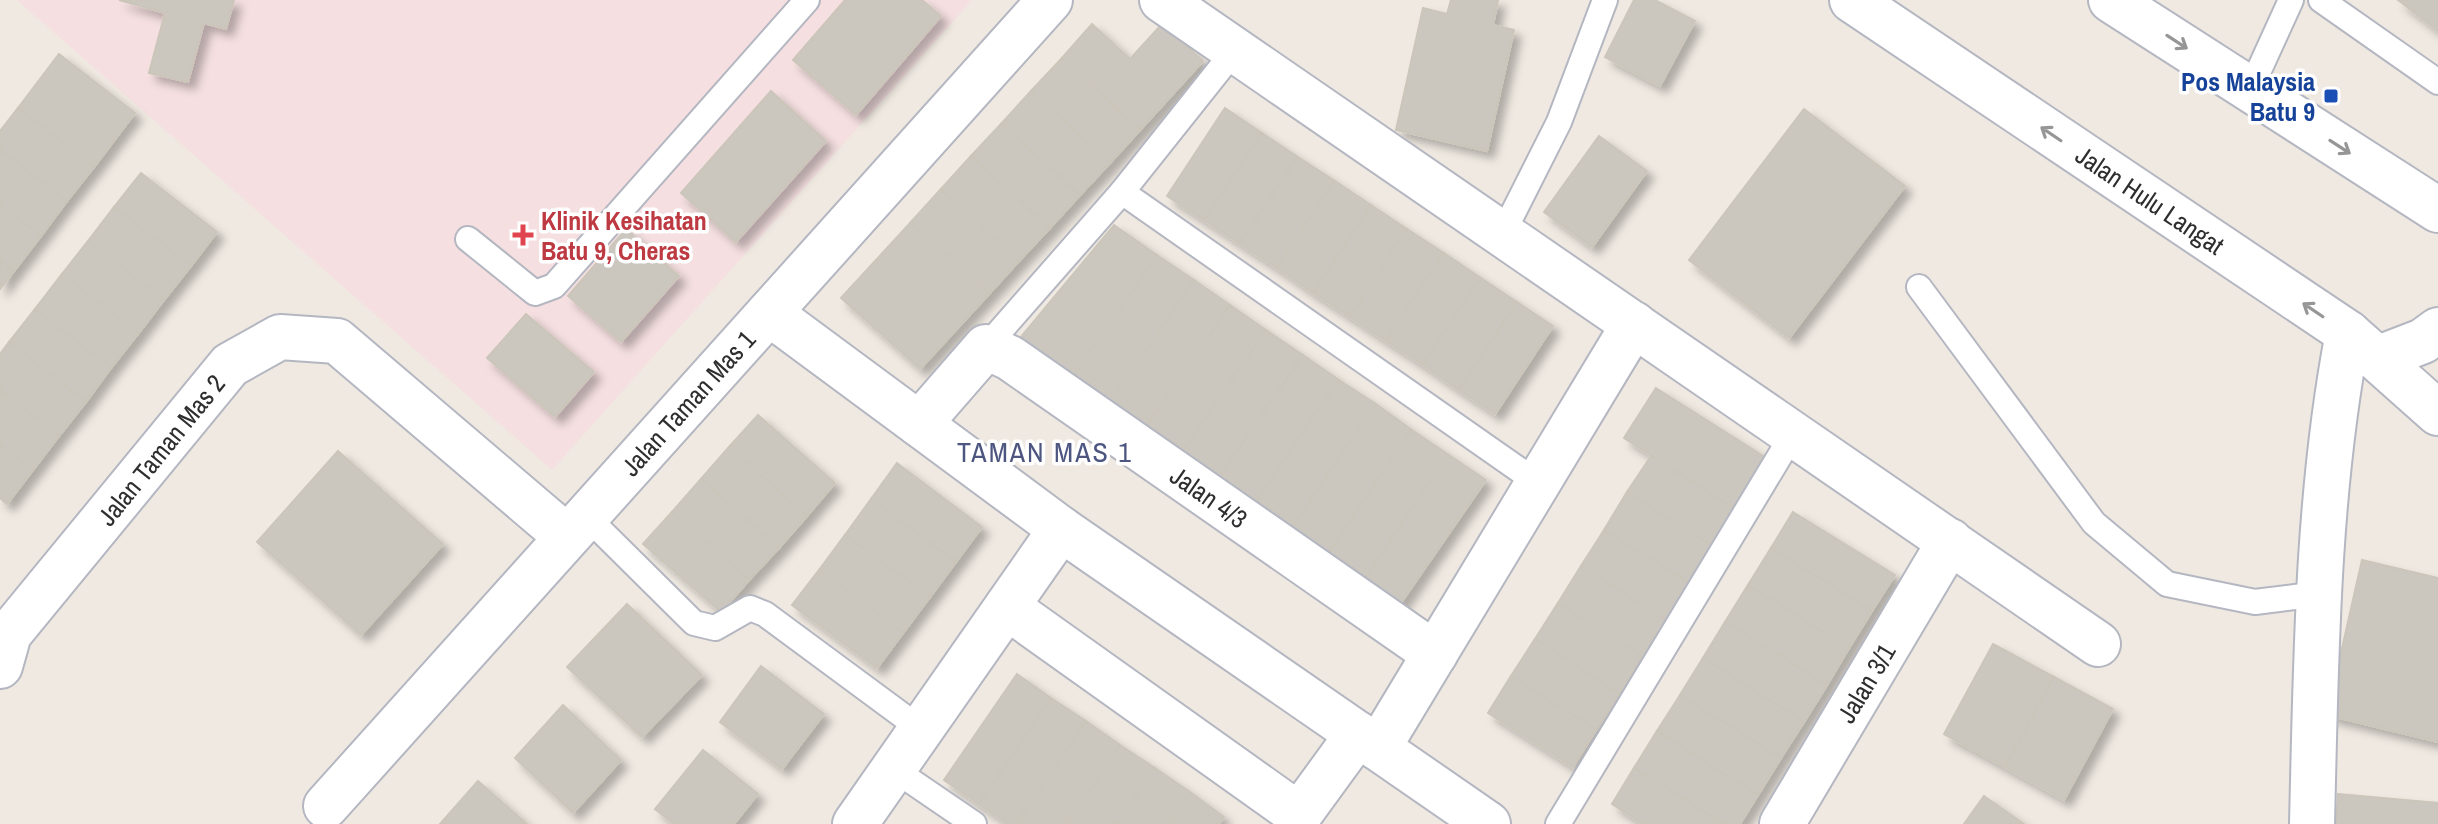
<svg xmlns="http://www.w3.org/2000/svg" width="2438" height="824" viewBox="0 0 2438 824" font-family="'Archivo Narrow',sans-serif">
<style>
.medical{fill:#f5dfe0}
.building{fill:#cbc7bf;stroke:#cbc5ba;stroke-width:2;filter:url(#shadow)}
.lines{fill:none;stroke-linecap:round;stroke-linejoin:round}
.lane-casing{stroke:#b4b7c1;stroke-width:28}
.street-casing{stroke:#b4b7c1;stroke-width:48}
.secondary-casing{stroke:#b4b7c1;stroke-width:48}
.lane{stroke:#fff;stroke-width:24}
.street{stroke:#fff;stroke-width:44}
.secondary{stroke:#fff;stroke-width:44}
.oneway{stroke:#969696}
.transit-dot{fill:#1a4fb4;stroke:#fff;stroke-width:3}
.health-dot{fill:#e0444e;stroke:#fff;stroke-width:3}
.labels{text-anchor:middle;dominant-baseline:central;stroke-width:7;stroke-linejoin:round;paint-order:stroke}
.transit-label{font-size:26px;font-weight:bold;fill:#164399;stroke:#fff;text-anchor:end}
.street-label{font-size:26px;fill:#2e2e2e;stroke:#fff}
.health-label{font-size:26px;font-weight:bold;fill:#be3a42;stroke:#fff;text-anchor:start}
.neighbourhood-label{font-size:28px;letter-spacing:2px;fill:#4d5680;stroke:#fff}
</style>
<defs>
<filter id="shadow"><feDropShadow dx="7" dy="7" stdDeviation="4" flood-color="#0004"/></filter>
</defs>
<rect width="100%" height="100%" fill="#efe9e1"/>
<path class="medical" d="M17,0H972L552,470Z"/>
<g class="building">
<path d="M119,0H234L226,29L204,23L188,82L149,73L165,13Z"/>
<path d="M845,0H922L941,16L856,115L793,60Z"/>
<path d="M1451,0H1498L1493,25L1514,30L1487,151L1396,130L1423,8L1447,14Z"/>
<path d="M1634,0H1655L1695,21L1660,86L1605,57Z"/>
<path d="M2398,0H2438V31Z"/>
<path d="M1092,24L1130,59L1162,24L1203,61L1140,130L1062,58Z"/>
<path d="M59,54L135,113L94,167L18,108Z"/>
<path d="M1062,58L1140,130L1110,163L1031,91Z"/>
<path d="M771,91L826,141L736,242L681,193Z"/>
<path d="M1031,91L1110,163L1080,195L1001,124Z"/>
<path d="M18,108L94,167L67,201L0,150V131Z"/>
<path d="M1225,108L1262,133L1204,220L1167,196Z"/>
<path d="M1804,109L1905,186L1789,338L1689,260Z"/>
<path d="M1001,124L1080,195L1050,228L971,156Z"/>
<path d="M1262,133L1298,157L1240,244L1204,220Z"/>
<path d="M1599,136L1647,171L1592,247L1544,212Z"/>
<path d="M0,150L67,201L41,236L0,205Z"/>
<path d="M971,156L1050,228L1019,261L941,189Z"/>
<path d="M1298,157L1335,181L1277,268L1240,244Z"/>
<path d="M141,173L217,232L191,266L114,207Z"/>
<path d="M1335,181L1371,205L1313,293L1277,268Z"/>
<path d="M941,189L1019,261L989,294L911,222Z"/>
<path d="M0,205L41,236L14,271L0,260Z"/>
<path d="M1371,205L1407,229L1350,317L1313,293Z"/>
<path d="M114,207L191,266L164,300L88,241Z"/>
<path d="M911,222L989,294L920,369L841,298Z"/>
<path d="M1114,225L1157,255L1070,382L1015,344Z"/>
<path d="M626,229L679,276L621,342L568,296Z"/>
<path d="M1407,229L1444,253L1386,341L1350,317Z"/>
<path d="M88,241L164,300L138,334L62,274Z"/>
<path d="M1444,253L1481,278L1423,365L1386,341Z"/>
<path d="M1157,255L1194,280L1107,407L1070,382Z"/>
<path d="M0,260L14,271L0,289Z"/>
<path d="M62,274L138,334L111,368L35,309Z"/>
<path d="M1481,278L1517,302L1459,390L1423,365Z"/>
<path d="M1194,280L1230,305L1143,432L1107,407Z"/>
<path d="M1517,302L1553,326L1495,414L1459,390Z"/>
<path d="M1230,305L1266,330L1180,457L1143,432Z"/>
<path d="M35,309L111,368L86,402L9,342Z"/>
<path d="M526,314L594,372L555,417L487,358Z"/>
<path d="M1266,330L1303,355L1216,482L1180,457Z"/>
<path d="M9,342L86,402L59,436L0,390V354Z"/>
<path d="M1303,355L1339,380L1253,507L1216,482Z"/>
<path d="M1339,380L1376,404L1289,532L1253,507Z"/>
<path d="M1656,388L1768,459L1736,510L1624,438Z"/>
<path d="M0,390L59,436L33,470L0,444Z"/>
<path d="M1376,404L1412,430L1326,557L1289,532Z"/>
<path d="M758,415L835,483L807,516L729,447Z"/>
<path d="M1412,430L1449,455L1362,582L1326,557Z"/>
<path d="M0,444L33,470L7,504L0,498Z"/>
<path d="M729,447L807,516L779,548L701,479Z"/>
<path d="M338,451L443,544L361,635L257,542Z"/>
<path d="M1449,455L1486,480L1398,607L1362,582Z"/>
<path d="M1651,456L1736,510L1712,546L1627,492Z"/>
<path d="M897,463L982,527L956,562L871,499Z"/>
<path d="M701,479L779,548L749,580L672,512Z"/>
<path d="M1627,492L1712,546L1689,583L1604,530Z"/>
<path d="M871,499L956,562L930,597L845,535Z"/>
<path d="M672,512L749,580L721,612L643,544Z"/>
<path d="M1793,512L1895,575L1872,611L1771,548Z"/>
<path d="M1604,530L1689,583L1666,620L1581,566Z"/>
<path d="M845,535L930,597L903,633L819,570Z"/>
<path d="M1771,548L1872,611L1849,648L1748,585Z"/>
<path d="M2362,560L2438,578V742L2327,715Z"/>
<path d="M1581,566L1666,620L1642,657L1558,603Z"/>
<path d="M819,570L903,633L877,668L792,605Z"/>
<path d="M1748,585L1849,648L1827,685L1725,622Z"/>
<path d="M1558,603L1642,657L1619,694L1535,639Z"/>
<path d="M627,604L702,675L642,737L567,667Z"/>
<path d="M1725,622L1827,685L1804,722L1703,658Z"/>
<path d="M1535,639L1619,694L1596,730L1511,676Z"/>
<path d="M1993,644L2054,677L2005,767L1944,734Z"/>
<path d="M1703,658L1804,722L1781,758L1680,695Z"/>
<path d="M761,666L824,714L782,769L720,722Z"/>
<path d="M1017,674L1051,698L979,804L944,780Z"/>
<path d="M1511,676L1596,730L1573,767L1488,713Z"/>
<path d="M2054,677L2113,709L2064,800L2005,767Z"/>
<path d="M1680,695L1781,758L1758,795L1657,731Z"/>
<path d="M1051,698L1086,721L1016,824H1008L979,804Z"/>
<path d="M563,705L621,760L573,813L515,758Z"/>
<path d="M1086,721L1120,745L1067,824H1016Z"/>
<path d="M1657,731L1758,795L1740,824H1724L1634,768Z"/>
<path d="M1120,745L1155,768L1117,824H1067Z"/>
<path d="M703,750L758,794L734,824H674L655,809Z"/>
<path d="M1155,768L1190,792L1168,824H1117Z"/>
<path d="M1634,768L1724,824H1643L1612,804Z"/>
<path d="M478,781L527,824H440Z"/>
<path d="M1190,792L1224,817L1219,824H1168Z"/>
<path d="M2338,794L2438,803V824H2336Z"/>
<path d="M1984,796L2024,824H1964Z"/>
</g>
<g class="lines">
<defs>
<g id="lane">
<path d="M2321,0L2438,82"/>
<path d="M1235,50L1122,192L1538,483"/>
<path d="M2250,90L2291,0"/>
<path d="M1502,235L1559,122L1605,0"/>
<path d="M468,239L535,293L554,286L807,0"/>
<path d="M1919,287L2094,523L2167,584L2255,602L2318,594"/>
<path d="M986,347L1122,192"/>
<path d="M586,516L694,623L715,628L750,608L765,614L922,730"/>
<path d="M895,770L974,824"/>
<path d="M1558,824L1793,434"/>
</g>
<g id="street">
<path d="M1162,0L2098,644"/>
<path d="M769,313L1061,529L1488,824"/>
<path d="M919,424L986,347L1010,358L1435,654"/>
<path d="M1007,607L1299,815L1358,734"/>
<path d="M0,666L9,634L230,365L280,337L337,341L567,537"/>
<path d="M1378,748L1634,324"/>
<path d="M326,806L1050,0"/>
<path d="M855,824L1061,529"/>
<path d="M1782,824L1950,541"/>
<path d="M2312,824C2316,659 2317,495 2348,333"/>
</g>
<g id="secondary">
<path d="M1852,0L2348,333L2438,413"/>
<path d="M2111,0L2438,210"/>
<path d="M2379,358L2423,341L2438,330"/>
</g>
</defs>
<use href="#lane" class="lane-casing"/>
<use href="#street" class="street-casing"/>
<use href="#secondary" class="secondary-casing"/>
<use href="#lane" class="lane"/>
<use href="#street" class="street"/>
<use href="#secondary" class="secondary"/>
</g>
<defs><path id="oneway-shaft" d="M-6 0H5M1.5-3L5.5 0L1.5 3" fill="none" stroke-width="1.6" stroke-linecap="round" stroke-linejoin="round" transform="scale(2)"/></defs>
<g class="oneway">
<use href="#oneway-shaft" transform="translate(2177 42) rotate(33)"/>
<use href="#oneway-shaft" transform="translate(2051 134) rotate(-146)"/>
<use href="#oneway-shaft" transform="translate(2340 147) rotate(33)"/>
<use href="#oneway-shaft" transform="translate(2313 310) rotate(-146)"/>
</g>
<rect class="transit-dot" x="2323" y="88" width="16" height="16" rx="4"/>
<path class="health-dot" d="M519 223h8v8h8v8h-8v8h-8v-8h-8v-8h8z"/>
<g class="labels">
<g class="transit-label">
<text x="2315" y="81">Pos Malaysia<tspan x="2315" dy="30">Batu 9</tspan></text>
</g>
<g class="street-label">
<text transform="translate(2150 200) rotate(34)">Jalan Hulu Langat</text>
<text transform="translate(688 403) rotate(-48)">Jalan Taman Mas 1</text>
<text transform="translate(161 450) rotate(-51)">Jalan Taman Mas 2</text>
<text transform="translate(1209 497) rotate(35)">Jalan 4/3</text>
<text transform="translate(1866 683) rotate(-59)">Jalan 3/1</text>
</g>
<g class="health-label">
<text x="541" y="220">Klinik Kesihatan<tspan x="541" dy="30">Batu 9, Cheras</tspan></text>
</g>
<g class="neighbourhood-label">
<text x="1045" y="452">TAMAN MAS 1</text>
</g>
</g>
</svg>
